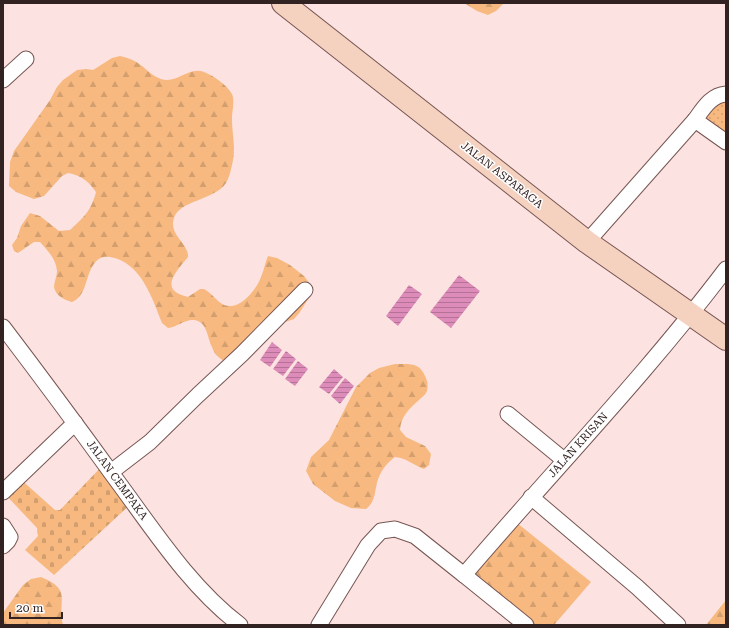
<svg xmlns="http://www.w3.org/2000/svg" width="729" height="628" viewBox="0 0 729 628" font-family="'Roboto Serif',serif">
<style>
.grass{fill:url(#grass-dots)}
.forest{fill:url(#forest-firs)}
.cemetery{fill:url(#cemetery-stones)}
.water{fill:url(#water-rules)}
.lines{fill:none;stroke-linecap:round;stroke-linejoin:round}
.street-casing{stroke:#775653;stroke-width:17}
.secondary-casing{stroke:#775653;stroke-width:24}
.street{stroke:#fff;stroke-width:15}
.secondary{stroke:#f5d1c0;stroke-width:22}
.labels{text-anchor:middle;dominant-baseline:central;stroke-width:3;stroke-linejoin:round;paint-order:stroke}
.street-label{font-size:11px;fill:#322322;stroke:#fff}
</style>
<defs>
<pattern id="grass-dots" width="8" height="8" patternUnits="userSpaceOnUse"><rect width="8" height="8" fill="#f7b980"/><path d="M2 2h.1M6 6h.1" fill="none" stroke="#d49f6e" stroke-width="1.8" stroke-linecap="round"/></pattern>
<pattern id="forest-firs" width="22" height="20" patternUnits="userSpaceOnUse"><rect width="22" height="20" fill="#f7b980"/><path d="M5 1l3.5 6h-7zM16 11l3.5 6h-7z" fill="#d49f6e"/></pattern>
<pattern id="cemetery-stones" width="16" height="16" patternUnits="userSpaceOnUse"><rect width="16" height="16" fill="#f7b980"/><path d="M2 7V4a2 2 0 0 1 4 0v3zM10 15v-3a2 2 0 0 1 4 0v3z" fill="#d49f6e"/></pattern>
<pattern id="water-rules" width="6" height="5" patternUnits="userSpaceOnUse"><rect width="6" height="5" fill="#dd8cb9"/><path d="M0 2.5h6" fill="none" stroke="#b47296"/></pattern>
</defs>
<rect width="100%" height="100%" fill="#fce3e1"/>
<path class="grass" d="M726,94V142L695,120Z"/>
<g class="forest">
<path d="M464,3H504L496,11L488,15L477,11Z"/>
<path d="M120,56C128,58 135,60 142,66C148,71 153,76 161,79C178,84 188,66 204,72C214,76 227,85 232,94C235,101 232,111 232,118C232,138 237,148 231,169C230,174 228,180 226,183C215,200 180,200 174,218C169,233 184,241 187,251C188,253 188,255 188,257C177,271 157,290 188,297L200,289H204C212,293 216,301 224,305C240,311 256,290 261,277C264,270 265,263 268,256L277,258L290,265L304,276L310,284L311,289L310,296L300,312L294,319L282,323L224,361C219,358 214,354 212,347C207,338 208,322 194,320C185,319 177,327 168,328L162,323C152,298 141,262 110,257C103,256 98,258 94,264C85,276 87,296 72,302C64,300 55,295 54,287C54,282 57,276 57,271C56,259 48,251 40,242H34L18,253L14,251L12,245L17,238L21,226L30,213L40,216L59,231L70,230C84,217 91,211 96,192C89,182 81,175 68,173L62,176L44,196L34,199L16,192L9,186L10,162L14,151L50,100L57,87L63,80L77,70L86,69L93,70L112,58Z"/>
<path d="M395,364C412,364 421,362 427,381C428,384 428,390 426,393C425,395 421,398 419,400C409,409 401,416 400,430L406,437L425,446L431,454L429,465L424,469C413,465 407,458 395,457C389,461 382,469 379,477C374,488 377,501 366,509L351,508L335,501L313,484L306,471L311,457L329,440L356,387L370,373L379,368Z"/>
<path d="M512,519L591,582L554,625H526L464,575Z"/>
<path d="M41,577C73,590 57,600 63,625H3V613L23,585L31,579Z"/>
<path d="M726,600V625H706Z"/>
</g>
<path class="cemetery" d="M105,463L133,502L54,575L25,550L38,536L37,528L3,492L18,477L55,510H60Z"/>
<g class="water">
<path d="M459,275L480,291L451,328L430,312Z"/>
<path d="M409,285L422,294L398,326L386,316Z"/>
<path d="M272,342L282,350L270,367L260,360Z"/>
<path d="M286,351L296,359L283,376L273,369Z"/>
<path d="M298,361L308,369L295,386L285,379Z"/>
<path d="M334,369L343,377L329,394L319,387Z"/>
<path d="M345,378L354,386L340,404L331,396Z"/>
</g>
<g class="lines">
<defs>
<g id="street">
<path d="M3,80L26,59"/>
<path d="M695,120L726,142"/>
<path d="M587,242L695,120C703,109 711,95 726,94"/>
<path d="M3,327C41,377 78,427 115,478C153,529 189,586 240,625"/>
<path d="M508,414L564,460"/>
<path d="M111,472L150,442L198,395L242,354L305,290"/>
<path d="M3,492L75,423"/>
<path d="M531,497L637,587L678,625"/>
<path d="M3,526L10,537L8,541L3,546"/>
<path d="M464,575L526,625"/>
<path d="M319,625L368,545L381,531L395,529L415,536L464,575C551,473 645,376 726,269"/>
</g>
<path id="secondary" d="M283,3L587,242L726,339"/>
</defs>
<use href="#street" class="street-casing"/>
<use href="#secondary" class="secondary-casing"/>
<use href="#street" class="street"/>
<use href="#secondary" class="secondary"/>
</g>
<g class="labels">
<g class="street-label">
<text transform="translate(502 175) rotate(38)">JALAN ASPARAGA</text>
<text transform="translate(578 445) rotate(-48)">JALAN KRISAN</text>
<text transform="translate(117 480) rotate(54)">JALAN CEMPAKA</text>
</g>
</g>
<rect width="729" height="628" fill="none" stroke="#322322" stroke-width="8"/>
<path d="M10 612v6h52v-6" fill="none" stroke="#322322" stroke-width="2"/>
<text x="16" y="612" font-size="12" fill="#322322" stroke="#ffffff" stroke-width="3" paint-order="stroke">20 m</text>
</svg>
